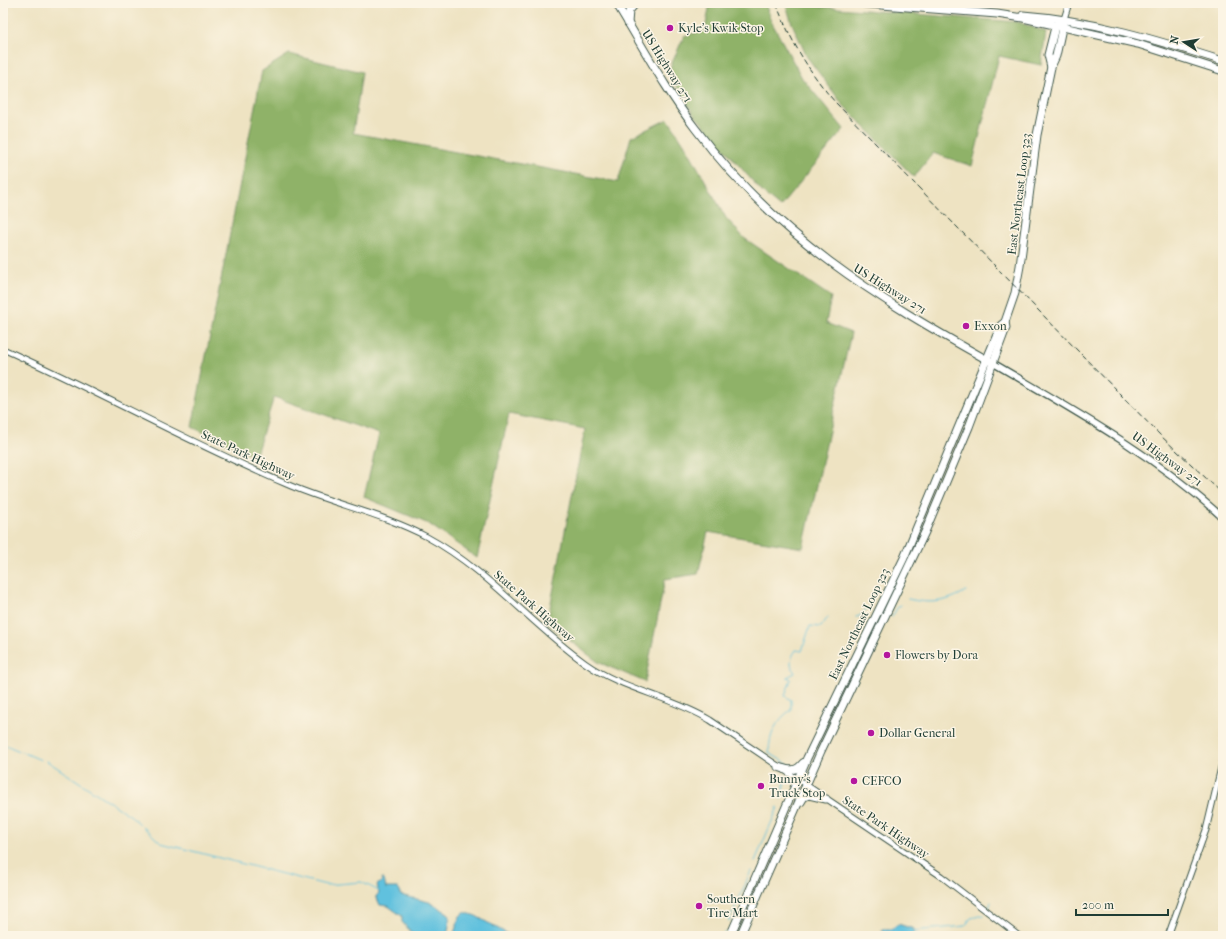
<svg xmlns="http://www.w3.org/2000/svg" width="1226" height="939" viewBox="0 0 1226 939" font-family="'IM FELL French Canon',serif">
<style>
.forest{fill:#8fb267;stroke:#57784e}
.water{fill:#60c1de;stroke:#407f89}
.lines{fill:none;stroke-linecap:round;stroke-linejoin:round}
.stream{stroke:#60c1de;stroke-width:1}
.secondary-casing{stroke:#3e5649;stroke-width:7}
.primary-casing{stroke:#3e5649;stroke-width:8}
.highway-casing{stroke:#3e5649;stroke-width:9}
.secondary{stroke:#fff;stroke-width:5}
.primary{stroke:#fff;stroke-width:5.5}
.highway{stroke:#fff;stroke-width:7}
.rail{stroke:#1f3d34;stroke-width:1;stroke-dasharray:6 3;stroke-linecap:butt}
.poi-dot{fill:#b5179e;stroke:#fcf5e5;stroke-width:1.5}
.labels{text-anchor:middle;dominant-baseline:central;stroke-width:3;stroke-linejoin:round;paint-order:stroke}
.poi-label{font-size:12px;fill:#1f3d34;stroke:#fcf5e5;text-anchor:start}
.street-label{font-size:12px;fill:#1f3d34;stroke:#fcf5e5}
</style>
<rect width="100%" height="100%" fill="#fcf5e5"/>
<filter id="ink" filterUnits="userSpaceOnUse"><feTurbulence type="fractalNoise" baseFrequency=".025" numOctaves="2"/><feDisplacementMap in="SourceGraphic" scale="8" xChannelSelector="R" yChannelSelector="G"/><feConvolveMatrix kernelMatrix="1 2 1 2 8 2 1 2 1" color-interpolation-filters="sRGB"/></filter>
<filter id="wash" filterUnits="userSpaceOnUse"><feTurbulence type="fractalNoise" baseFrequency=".012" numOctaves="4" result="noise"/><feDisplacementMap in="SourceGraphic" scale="16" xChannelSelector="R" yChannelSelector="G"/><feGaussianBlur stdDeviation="0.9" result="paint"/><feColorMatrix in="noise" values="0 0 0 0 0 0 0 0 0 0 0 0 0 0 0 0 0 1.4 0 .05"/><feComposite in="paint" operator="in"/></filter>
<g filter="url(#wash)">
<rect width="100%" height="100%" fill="#eee3c2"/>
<g class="forest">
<path d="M710,3H765L771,21L802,78L844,129L780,207L763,193L693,113L668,72L684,36L705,30Z"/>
<path d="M786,4L1018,22L1046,32L1041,65L999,56L972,166L933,153L914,177L843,105L807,57L791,21Z"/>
<path d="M289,54L362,72L353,133L618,182L631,137L668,119L688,150L726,218L744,238L831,297L826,323L851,333L803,548L708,532L698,574L665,579L645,682L598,662L547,623L585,429L509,414L477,558L429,524L364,497L379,434L274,397L255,457L192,427L262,71Z"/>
</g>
<g class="water">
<path d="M381,878L384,880L386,888H397L400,890V895L429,902L448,913L450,920L447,936H415L402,922V916L388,906L380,905L376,896L379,893L377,885L382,881Z"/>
<path d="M464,912L476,916L511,936H453L460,916Z"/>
<path d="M898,924L914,929V936H885L882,932V929H892Z"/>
</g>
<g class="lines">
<g class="stream">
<path d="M908,599C930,604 946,603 966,591"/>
<path d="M856,617L860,616L867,608L871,609"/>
<path d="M892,617L897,608L901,605"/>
<path d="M3,744L41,760"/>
<path d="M47,761L131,816L161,843L326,885L361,882L379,891"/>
<path d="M791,766L769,753C769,735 776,720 791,710V700L785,696L791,679L787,677L795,673C789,664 790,659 796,650L802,651L810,626L821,627L828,617"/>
<path d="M781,799L785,780"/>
<path d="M755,861L778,807"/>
<path d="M739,899L751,871"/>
<path d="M989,908L991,902"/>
<path d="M729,921L737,903"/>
<path d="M913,931L965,926L971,918L984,915"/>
<path d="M723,936L725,932"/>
</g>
</g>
</g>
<g filter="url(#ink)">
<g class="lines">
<defs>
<g id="secondary">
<path d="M1064,19L1069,3"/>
<path d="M3,349C97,391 188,442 284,483C331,504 382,513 427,537C488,570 530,624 585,663C623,690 670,696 710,720L941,876L1019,936"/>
<path d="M1168,936L1206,830L1223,759"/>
</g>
<path id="primary" d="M993,363C1073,410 1155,455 1223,518"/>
<g id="highway">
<path d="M616,3C642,45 665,89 695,128C775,236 876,298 991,362"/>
<path d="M856,3L997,14L1023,18L1138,44L1223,71"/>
<path d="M1023,15C1092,20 1157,40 1223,61"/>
<path d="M628,23L629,11L635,4"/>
<path d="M1051,67L1048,55L1055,27L1058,24"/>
<path d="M778,767C789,770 795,773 803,763"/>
<path d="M801,802L804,797L809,795L826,799"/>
<path d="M730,936L807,758L904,558L1001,325L1005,322"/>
<path d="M740,936L821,751L925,532L969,427L1006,328L1005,322L1015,293L1020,266L1037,135L1051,67L1056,56L1064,19"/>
</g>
</defs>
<use href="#secondary" class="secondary-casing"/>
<use href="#primary" class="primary-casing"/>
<use href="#highway" class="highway-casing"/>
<use href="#secondary" class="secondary"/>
<use href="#primary" class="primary"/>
<use href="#highway" class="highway"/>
<path class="rail" d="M776,3C790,40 809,72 835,102L1161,436L1223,494"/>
</g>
</g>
<g class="poi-dot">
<circle cx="670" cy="28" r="4"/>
<circle cx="966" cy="326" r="4"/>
<circle cx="887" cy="655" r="4"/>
<circle cx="871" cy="733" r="4"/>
<circle cx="854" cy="781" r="4"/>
<circle cx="761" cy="786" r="4"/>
<circle cx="699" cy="906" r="4"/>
</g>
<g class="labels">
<g class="poi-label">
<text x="678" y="28">Kyle's Kwik Stop</text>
<text x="974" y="326">Exxon</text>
<text x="895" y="655">Flowers by Dora</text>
<text x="879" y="733">Dollar General</text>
<text x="769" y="779">Bunny's<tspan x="769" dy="14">Truck Stop</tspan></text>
<text x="862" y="781">CEFCO</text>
<text x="707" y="899">Southern<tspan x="707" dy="14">Tire Mart</tspan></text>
</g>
<g class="street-label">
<text transform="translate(667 66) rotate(58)">US Highway 271</text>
<text transform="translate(1019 194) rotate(-83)">East Northeast Loop 323</text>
<text transform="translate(890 289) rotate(32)">US Highway 271</text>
<text transform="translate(248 455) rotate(25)">State Park Highway</text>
<text transform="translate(1167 459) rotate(36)">US Highway 271</text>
<text transform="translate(534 606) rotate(41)">State Park Highway</text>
<text transform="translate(859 624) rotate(-64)">East Northeast Loop 323</text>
<text transform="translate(886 827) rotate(34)">State Park Highway</text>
</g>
</g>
<rect width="1226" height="939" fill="none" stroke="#fcf5e5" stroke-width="16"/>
<g transform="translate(1184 42) rotate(282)" stroke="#fcf5e5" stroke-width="3" paint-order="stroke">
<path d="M0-3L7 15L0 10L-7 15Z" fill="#1f3d34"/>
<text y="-6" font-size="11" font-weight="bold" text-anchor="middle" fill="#1f3d34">N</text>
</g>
<path d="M1076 909v6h92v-6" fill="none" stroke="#1f3d34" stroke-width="2"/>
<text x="1082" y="909" font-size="12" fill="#1f3d34" stroke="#fcf5e5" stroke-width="3" paint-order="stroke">200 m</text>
</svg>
